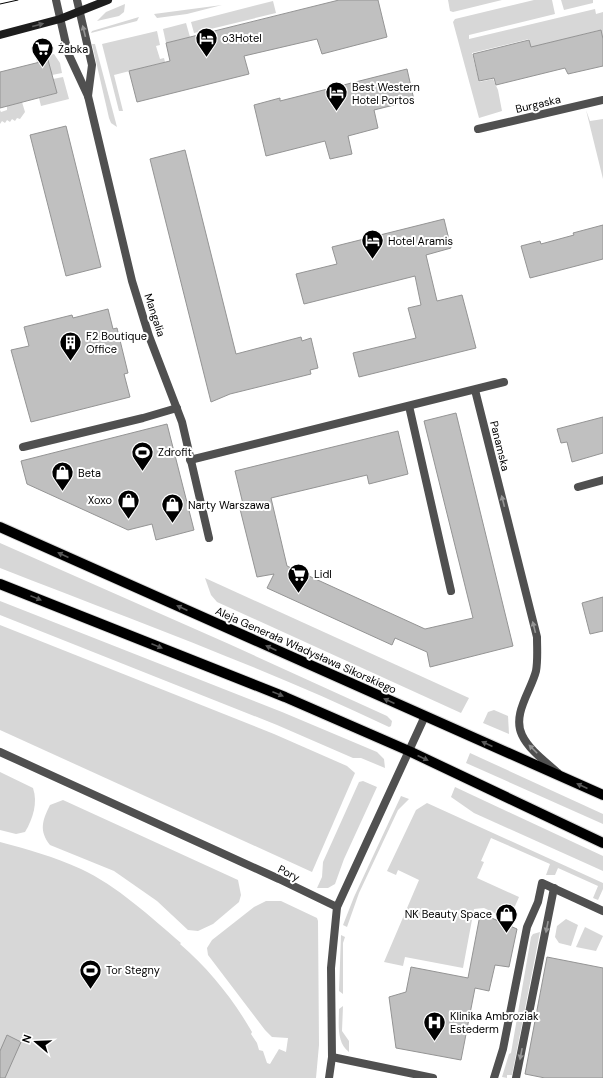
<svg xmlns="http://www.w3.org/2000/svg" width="603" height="1078" viewBox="0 0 603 1078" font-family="'DM Sans',sans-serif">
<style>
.green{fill:#d7d7d7}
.building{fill:#c0c0c0;stroke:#949494}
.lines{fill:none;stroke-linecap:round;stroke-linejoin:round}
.primary-casing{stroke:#dbdbdb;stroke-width:12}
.lane{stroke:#505050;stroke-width:8}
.street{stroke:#505050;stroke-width:8}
.secondary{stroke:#1d1d1d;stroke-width:8}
.primary{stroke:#000;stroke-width:10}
.tram{stroke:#000;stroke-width:1}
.oneway{fill:#616161}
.oneway2{fill:#969696}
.oneway3{fill:#595959}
.labels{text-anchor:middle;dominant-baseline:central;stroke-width:4;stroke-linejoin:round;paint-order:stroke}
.poi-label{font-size:11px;fill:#000;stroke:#fff;text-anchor:start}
.street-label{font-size:11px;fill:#000;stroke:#fff}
</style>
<rect width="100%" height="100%" fill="#fff"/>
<g class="green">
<path d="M448,0H502L453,12L450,11Z"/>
<path d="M534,0H552L555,14L469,35V39L595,9L596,14L603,12V39L600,30L536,46L532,53L529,39L472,53L479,82L493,79L498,90L502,111L479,118L453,22L455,19Z"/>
<path d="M561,0H593V3L564,10Z"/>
<path d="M273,1L276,13L194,33L191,22Z"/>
<path d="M125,4L124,12L119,16L97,21L106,12Z"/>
<path d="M222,5L187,14L157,18L154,14Z"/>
<path d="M139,17L137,21L91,33L92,31Z"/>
<path d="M186,23L190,37L166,43L163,29Z"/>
<path d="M157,31L160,45L156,46L160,59L164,58L165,62L114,75L123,111H119L102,44Z"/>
<path d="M92,44H95L117,127L111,123L109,118Z"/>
<path d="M54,54L60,63L62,73L52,75L48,60L37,62L36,59Z"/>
<path d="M63,77L69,99L41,106L39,98L57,93L53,79Z"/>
<path d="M22,102L25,112L20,119L17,118L15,121L12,119L10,122L7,120L5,123L2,121L0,124V110L1,112L7,110V106Z"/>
<path d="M586,110L590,121L603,119V179Z"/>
<path d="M0,543L229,644L387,716L392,721L391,726L389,727C263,667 130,619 0,568Z"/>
<path d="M205,578L469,698L461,713L217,602L211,595Z"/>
<path d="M0,601L282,712L377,752L384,759L385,768L361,758H353L277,725L0,615Z"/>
<path d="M0,625L274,734L347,766L355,773L312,872L0,730Z"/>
<path d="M494,710L508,716L509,734L483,723L488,712Z"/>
<path d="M470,753L603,814V824L466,763Z"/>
<path d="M0,772L33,788C38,802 33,819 25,832L16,834L0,830Z"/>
<path d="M363,781L377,787L344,859L335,884L328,888H317L322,877L323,862L359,782Z"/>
<path d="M455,787L603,856V871L474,813L451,797Z"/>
<path d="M401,796L409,799L398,810L359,893L347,927L343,925L354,897Z"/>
<path d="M63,800L238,880L241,895L239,902L213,924L198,931L188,930L157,901L114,871L50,845C39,831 42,821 50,805Z"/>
<path d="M427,803L603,883V889L598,900L593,898L598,886L558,868L555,875H546L550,864L491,838L481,861L484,862L477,878L519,897L509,920L484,908L474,909L463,968L405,957L403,966L384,962L419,880L398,870L396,875L387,871L416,810Z"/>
<path d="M0,842C27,849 55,857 81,869C116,885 152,918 181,943L180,944C209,969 233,999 252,1032L251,1034L257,1043L259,1050L263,1051L267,1063L270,1064L279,1049L286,1052L288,1038L272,1037L265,1030L208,955L207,948L212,940L254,907L266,901H281L317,918L318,921L319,1045L316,1078H0Z"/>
<path d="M566,919L578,925L571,946L559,943L555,937L557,926Z"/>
<path d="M585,927L603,936L596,951L576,947Z"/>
<path d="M540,932L512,1075H507V1078L502,1077L509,1054L511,1053L531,937L533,934Z"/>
<path d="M341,935L345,937L343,943V994L339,991Z"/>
<path d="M343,1006L342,1031L349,1041V1052C336,1043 339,1022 339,1009Z"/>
</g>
<g class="building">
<path d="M339,0H378L387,37L322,54L317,39L244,56L249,74L137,102L129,71L170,61L166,43Z"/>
<path d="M601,30L603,39V66L568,74L565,68L496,85L494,78L479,81L473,54L529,40L531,47Z"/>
<path d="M48,60L57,93L0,108V72Z"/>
<path d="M407,69L414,100L374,110L378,128L348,136L352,154L330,159L325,141L266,156L254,105L280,98V101Z"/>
<path d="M66,126L101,267L66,276L30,135Z"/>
<path d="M185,150L236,354L301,337L302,341L311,338L318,368L310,370L311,374L230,394L211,402L150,159Z"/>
<path d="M444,219L451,248L426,255L437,301L462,295L476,348L359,377L353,353L416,338L408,308L421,305L415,276L304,304L296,274L337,264L332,247Z"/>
<path d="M603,225V259L530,278L521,246L540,241L541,244L574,235L573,233Z"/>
<path d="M108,309L113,329L117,328L128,373L124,374L130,397L31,422L11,350L29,346L24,327L72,315L73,318Z"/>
<path d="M456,413L513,646L430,667L427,652L395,638L392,645L267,588L274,574L257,577L239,505L243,504L235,471L398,431L408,474L369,484L367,475L271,498L287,566L425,629L473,618L424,421Z"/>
<path d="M603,417V453L572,462L567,442L561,443L557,429Z"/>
<path d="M167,424L194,530L156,540L152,524L128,530L27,484L21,461Z"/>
<path d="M603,597V631L590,634L582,603Z"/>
<path d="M480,915L487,916L517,929L509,967L495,965L489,991L475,988L461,1060L396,1048L389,997L406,992L411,967L468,978Z"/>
<path d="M547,957L603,968V1078H545L525,1074Z"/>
<path d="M7,1035L21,1042L5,1078H0V1051Z"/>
</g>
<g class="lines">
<defs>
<g id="primary">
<path d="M0,527L603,795"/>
<path d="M0,584L285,697L409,751L603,843"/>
</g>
</defs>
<use href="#primary" class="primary-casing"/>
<g class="lane">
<path d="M409,406L451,591"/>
<path d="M23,447L143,418L177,408"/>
<path d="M494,1078L503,1049L527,927L538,902L542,883L603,911"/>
<path d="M516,1078L554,888"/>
</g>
<g class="street">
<path d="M56,0L68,53L88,96L132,281L149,336L182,422L209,538"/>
<path d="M77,0L92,65L88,96"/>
<path d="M478,129L603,100"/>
<path d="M475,390L537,637C537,648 538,660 536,671C531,691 512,714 522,735C529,750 546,762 558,773"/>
<path d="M190,460L504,382"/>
<path d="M578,487L603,480"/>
<path d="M0,752L279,879L337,907"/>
<path d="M332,1057L433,1078"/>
<path d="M329,1078L332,1057L331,968L337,907L425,716"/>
</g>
<path class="secondary" d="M0,35L60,19L108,0"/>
<use href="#primary" class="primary"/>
<path class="tram" d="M0,4L18,0"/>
</g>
<defs><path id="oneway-solid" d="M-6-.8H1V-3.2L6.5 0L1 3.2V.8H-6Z"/></defs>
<use class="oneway" href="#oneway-solid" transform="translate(38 25) rotate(-15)"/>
<g class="oneway2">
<use href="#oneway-solid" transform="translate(84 31) rotate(-104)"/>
<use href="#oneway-solid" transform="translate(503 501) rotate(-104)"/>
<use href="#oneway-solid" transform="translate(534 627) rotate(-104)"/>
<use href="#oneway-solid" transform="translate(533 749) rotate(-135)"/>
<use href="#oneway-solid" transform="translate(547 927) rotate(101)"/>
<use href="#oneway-solid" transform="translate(521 1054) rotate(101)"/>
</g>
<g class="oneway3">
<use href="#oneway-solid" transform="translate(63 555) rotate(-156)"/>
<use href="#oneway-solid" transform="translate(36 598) rotate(22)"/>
<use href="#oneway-solid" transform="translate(182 608) rotate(-156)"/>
<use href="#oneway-solid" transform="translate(157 646) rotate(22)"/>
<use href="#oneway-solid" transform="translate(271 648) rotate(-156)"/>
<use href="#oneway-solid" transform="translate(278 694) rotate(22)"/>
<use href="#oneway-solid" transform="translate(389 701) rotate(-156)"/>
<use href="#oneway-solid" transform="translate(487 744) rotate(-156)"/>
<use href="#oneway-solid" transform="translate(423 758) rotate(25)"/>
<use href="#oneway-solid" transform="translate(582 786) rotate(-156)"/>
</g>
<defs>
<symbol id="hotel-pin" viewBox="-11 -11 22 30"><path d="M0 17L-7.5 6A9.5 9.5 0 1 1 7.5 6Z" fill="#000" stroke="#fff"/><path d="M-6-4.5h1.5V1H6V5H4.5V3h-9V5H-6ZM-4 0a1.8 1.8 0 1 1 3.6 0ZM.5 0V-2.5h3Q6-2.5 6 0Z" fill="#fff"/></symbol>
<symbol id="supermarket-pin" viewBox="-11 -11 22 30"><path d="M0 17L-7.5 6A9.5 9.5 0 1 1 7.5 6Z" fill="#000" stroke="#fff"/><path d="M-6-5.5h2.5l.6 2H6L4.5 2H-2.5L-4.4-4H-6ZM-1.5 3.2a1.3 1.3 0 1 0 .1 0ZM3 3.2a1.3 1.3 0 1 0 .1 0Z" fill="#fff"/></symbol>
<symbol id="building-pin" viewBox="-11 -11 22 30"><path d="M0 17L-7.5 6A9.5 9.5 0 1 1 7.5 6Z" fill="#000" stroke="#fff"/><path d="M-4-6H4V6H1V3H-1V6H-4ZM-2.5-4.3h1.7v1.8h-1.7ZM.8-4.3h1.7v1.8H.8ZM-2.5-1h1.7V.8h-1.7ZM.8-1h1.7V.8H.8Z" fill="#fff"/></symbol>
<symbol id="stadium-pin" viewBox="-11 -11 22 30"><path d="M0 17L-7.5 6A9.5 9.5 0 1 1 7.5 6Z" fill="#000" stroke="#fff"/><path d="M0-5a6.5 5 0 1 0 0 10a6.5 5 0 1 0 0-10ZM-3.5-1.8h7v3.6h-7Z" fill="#fff"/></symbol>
<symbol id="shop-pin" viewBox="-11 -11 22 30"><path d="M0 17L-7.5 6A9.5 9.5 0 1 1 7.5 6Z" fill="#000" stroke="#fff"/><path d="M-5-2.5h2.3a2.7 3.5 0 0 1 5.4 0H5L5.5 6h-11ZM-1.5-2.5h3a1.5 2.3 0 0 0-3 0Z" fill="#fff"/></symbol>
<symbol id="hospital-pin" viewBox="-11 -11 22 30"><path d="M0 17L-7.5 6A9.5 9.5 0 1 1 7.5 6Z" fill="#000" stroke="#fff"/><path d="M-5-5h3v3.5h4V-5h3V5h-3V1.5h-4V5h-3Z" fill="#fff"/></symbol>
</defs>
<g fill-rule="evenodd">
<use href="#hotel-pin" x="194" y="26" width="25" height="34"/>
<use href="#supermarket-pin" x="30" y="36" width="25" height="34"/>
<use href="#hotel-pin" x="324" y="80" width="25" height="34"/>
<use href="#hotel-pin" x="360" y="228" width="25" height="34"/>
<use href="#building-pin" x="58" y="330" width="25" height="34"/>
<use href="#stadium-pin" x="130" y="440" width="25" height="34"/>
<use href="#shop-pin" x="50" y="460" width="25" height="34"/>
<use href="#shop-pin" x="116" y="488" width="25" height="34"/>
<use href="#shop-pin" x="160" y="492" width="25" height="34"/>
<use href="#supermarket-pin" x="286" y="562" width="25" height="34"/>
<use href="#shop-pin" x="494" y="902" width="25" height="34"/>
<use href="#stadium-pin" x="78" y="958" width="25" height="34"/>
<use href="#hospital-pin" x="422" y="1010" width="25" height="34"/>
</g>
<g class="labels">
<g class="poi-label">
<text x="222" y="38">o3Hotel</text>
<text x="58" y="49">Żabka</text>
<text x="352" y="87">Best Western<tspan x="352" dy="13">Hotel Portos</tspan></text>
<text x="388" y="241">Hotel Aramis</text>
<text x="86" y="336">F2 Boutique<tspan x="86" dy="13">Office</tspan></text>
<text x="158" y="452">Zdrofit</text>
<text x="78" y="473">Beta</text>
<text x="112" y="500" text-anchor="end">Xoxo</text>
<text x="188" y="505">Narty Warszawa</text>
<text x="314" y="574">Lidl</text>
<text x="492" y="914" text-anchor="end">NK Beauty Space</text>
<text x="106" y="970">Tor Stegny</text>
<text x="450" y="1016">Klinika Ambroziak<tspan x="450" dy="13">Estederm</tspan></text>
</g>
<g class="street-label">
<text transform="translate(538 104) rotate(-13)">Burgaska</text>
<text transform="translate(155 315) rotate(72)">Mangalia</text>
<text transform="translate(500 446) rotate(76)">Panamska</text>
<text transform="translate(306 650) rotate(24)">Aleja Generała Władysława Sikorskiego</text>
<text transform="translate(289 873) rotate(27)">Pory</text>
</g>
</g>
<g transform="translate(36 1042) rotate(289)" stroke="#ffffff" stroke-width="3" paint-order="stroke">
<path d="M0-3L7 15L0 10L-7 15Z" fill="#000000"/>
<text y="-6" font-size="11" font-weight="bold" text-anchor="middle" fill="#000000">N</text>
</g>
</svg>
